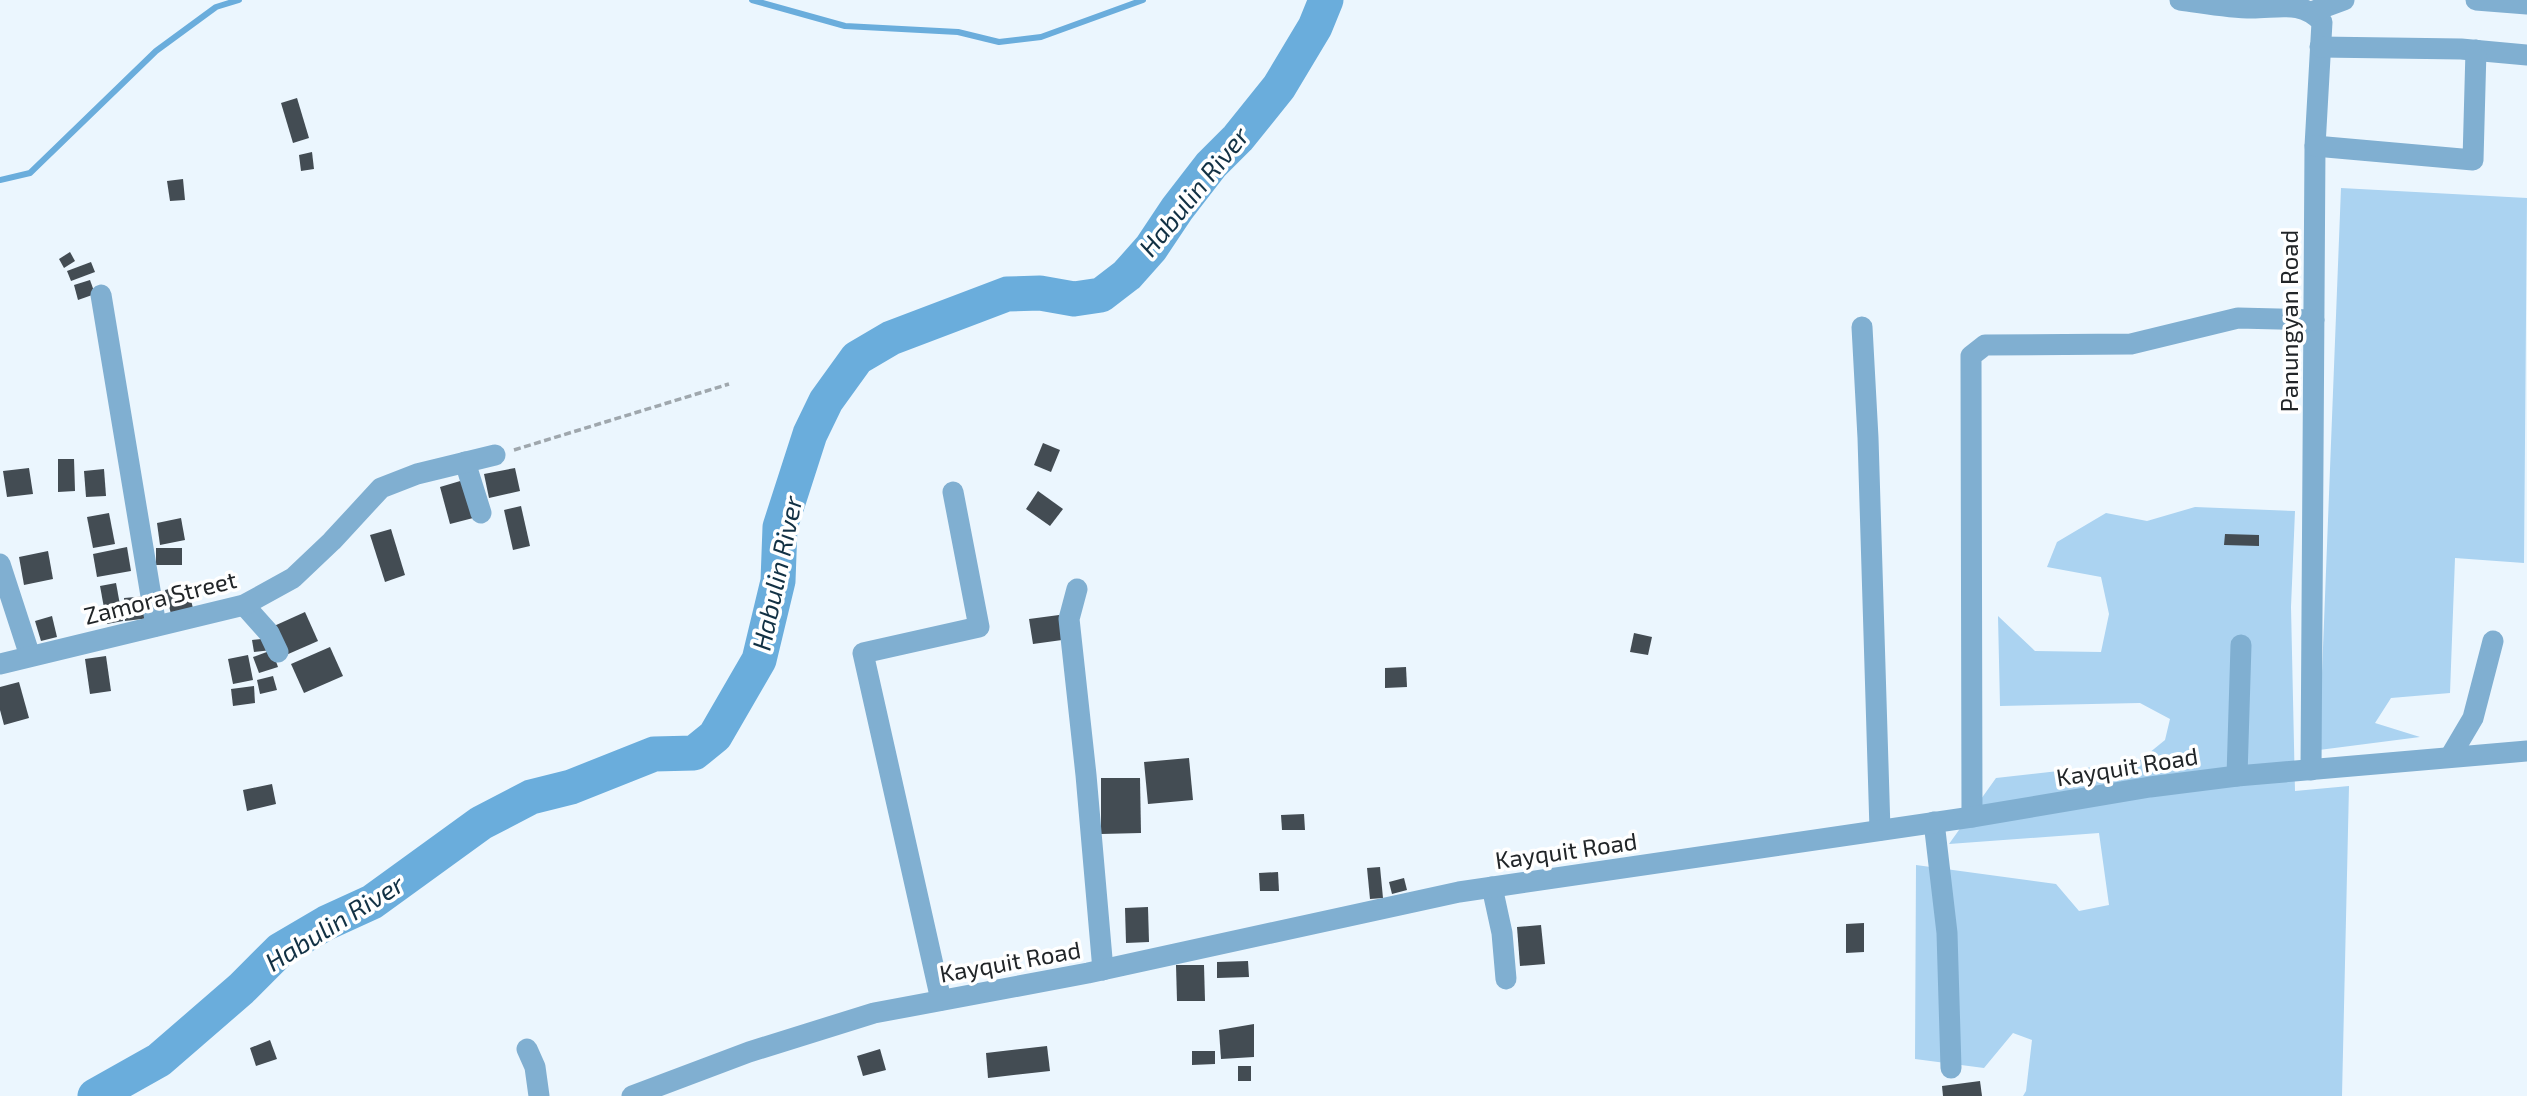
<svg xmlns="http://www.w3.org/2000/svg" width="2527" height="1096" viewBox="0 0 2527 1096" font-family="'Exo 2',sans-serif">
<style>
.green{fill:#abd3f1}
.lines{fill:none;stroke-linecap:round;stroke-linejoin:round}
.stream{stroke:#6aaddc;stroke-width:6}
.river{stroke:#6aaddc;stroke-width:35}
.building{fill:#434c53}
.path{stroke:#9fa7ad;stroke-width:3.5;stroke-dasharray:7 3.5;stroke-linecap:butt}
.minor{stroke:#80afd1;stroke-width:21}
.labels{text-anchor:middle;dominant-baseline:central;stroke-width:7;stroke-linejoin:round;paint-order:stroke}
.street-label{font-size:24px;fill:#212528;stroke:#fff}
.water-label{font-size:26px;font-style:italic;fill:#123144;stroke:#fff}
</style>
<rect width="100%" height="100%" fill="#ebf6fe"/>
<g class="green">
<path d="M2341,188L2527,198L2524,563L2455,558L2450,693L2391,698L2375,723L2420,737L2319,750Z"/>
<path d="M2195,507L2295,511L2291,607L2295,791L2349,786L2342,1096H2023L2026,1091L2032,1040L2013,1033L1984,1068L1915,1059L1916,865L2056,884L2079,911L2109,905L2099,833L1949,844L1996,778L2138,762L2165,740L2170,719L2140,703L2000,706L1998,616L2035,651L2101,652L2109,614L2101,577L2047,567L2057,542L2106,513L2147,521Z"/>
</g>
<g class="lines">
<g class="stream">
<path d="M752,0L845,26L958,32L999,42L1041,37L1143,0"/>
<path d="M0,180L30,173L156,51L216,7L239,0"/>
</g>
<path class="river" d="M95,1096L159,1060L241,989L280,950L326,923L372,902L481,823L531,797L571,787L654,754L694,753L715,736L759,660L778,581L780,527L810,434L826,401L857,358L891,338L1007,294L1040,293L1074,299L1101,295L1127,275L1151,248L1177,209L1211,165L1238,138L1279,87L1315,27L1326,0"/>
</g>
<g class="building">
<path d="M297,98L309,138L293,143L281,103Z"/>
<path d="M312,152L314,169L301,171L299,155Z"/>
<path d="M183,179L185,200L170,201L167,181Z"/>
<path d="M70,252L75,261L64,268L59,259Z"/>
<path d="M91,262L95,272L71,281L67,271Z"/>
<path d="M90,280L95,294L78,300L74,285Z"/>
<path d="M1043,443L1060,450L1051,472L1034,465Z"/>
<path d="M58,459H74L75,491L58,492Z"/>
<path d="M29,468L33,494L7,497L3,471Z"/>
<path d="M515,468L520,491L489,498L484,474Z"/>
<path d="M104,469L106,496L86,497L84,471Z"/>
<path d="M467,479L477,517L450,524L440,487Z"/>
<path d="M1038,491L1063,509L1050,526L1026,509Z"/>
<path d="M521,506L530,546L513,550L504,510Z"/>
<path d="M109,513L115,544L93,548L87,517Z"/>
<path d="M181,518L185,540L160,545L157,523Z"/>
<path d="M391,529L405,575L385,582L370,535Z"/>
<path d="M2225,534L2259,535V546L2224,545Z"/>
<path d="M127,547L131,571L97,577L93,554Z"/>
<rect x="156" y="548" width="26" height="17"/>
<path d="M48,551L53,579L24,585L19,557Z"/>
<path d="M116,583L123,621L107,624L100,586Z"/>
<path d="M187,585L194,612L172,618L165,590Z"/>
<path d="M148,596L150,618L125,621L124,598Z"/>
<path d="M305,612L318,641L286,655L274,626Z"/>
<path d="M1059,615L1062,640L1033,644L1029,619Z"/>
<path d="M52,616L57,637L41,641L35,621Z"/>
<path d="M1634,633L1652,637L1648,655L1630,652Z"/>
<path d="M271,638L272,650L254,652L252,640Z"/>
<path d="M330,647L343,676L304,693L291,664Z"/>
<path d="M272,650L278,667L259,673L253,657Z"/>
<path d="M248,655L253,680L233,684L228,659Z"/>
<path d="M106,656L111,691L90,694L85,659Z"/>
<path d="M1406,667L1407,687L1385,688V668Z"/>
<path d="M273,676L277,690L260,694L257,680Z"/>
<path d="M19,682L29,718L4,725L0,710V687Z"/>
<path d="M254,686L255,703L233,706L231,689Z"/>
<path d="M1189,758L1193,800L1148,804L1144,762Z"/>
<path d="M1101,778H1140L1141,833L1101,834Z"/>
<path d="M272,784L276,804L247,811L243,790Z"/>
<path d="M1304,814L1305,830H1282L1281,815Z"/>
<path d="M1380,867L1383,898L1370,899L1367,868Z"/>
<path d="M1278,872L1279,891H1260L1259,873Z"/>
<path d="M1404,878L1407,890L1392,894L1389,882Z"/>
<path d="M1148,907L1149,942L1126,943L1125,908Z"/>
<path d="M1864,923V952L1846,953V924Z"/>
<path d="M1541,925L1545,964L1520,966L1517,927Z"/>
<path d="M1248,961L1249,977L1217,978V962Z"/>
<path d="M1176,965H1204L1205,1001H1177Z"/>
<path d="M1254,1024V1057L1221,1059L1219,1030Z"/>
<path d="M270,1040L277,1059L256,1066L250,1048Z"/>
<path d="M1047,1046L1050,1071L988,1078L986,1053Z"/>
<path d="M880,1049L886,1070L863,1076L857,1056Z"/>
<path d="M1192,1051H1215V1064L1192,1065Z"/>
<rect x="1238" y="1066" width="13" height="15"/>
<path d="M1980,1081L1982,1096H1943L1942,1086Z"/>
</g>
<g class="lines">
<path class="path" d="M514,450L729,384"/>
<g class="minor">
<path d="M2180,0C2203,3 2228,8 2252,8C2279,8 2302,0 2322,22L2315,146L2311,770"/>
<path d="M2476,0L2527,4"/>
<path d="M2314,11L2344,0"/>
<path d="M2320,47L2461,49L2527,55"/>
<path d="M2315,146L2473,160L2476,50"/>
<path d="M101,295L156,626"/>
<path d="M1862,327L1868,438L1880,830"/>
<path d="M465,462L481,513"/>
<path d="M0,564L30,656"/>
<path d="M1077,589L1069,619L1086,775L1103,970"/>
<path d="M244,605L269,633L278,652"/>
<path d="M0,664L244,605L293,578L332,541L381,488L417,474L495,455"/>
<path d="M2450,757L2473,718L2493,641"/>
<path d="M2237,776L2241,645"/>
<path d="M1972,817L1971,356L1985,345L2131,344L2238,318L2314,320"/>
<path d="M1934,822L1947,933L1951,1068"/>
<path d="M1492,887L1502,933L1506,979"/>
<path d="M941,1000L863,653L979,627L953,492"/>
<path d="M527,1049L535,1067L539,1096"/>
<path d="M632,1096L749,1052L874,1013L1088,973L1459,892L1972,817L2150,787L2237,776L2527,751"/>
</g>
</g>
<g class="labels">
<g class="street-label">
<text transform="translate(2288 321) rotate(-90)">Panungyan Road</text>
<text transform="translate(160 597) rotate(-14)">Zamora Street</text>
<text transform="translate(2127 766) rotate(-9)">Kayquit Road</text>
<text transform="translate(1566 850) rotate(-8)">Kayquit Road</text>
<text transform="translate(1010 961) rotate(-10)">Kayquit Road</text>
</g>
<g class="water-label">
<text transform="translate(1193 191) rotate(-51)">Habulin River</text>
<text transform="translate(776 573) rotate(-78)">Habulin River</text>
<text transform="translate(334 922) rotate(-32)">Habulin River</text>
</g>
</g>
</svg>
